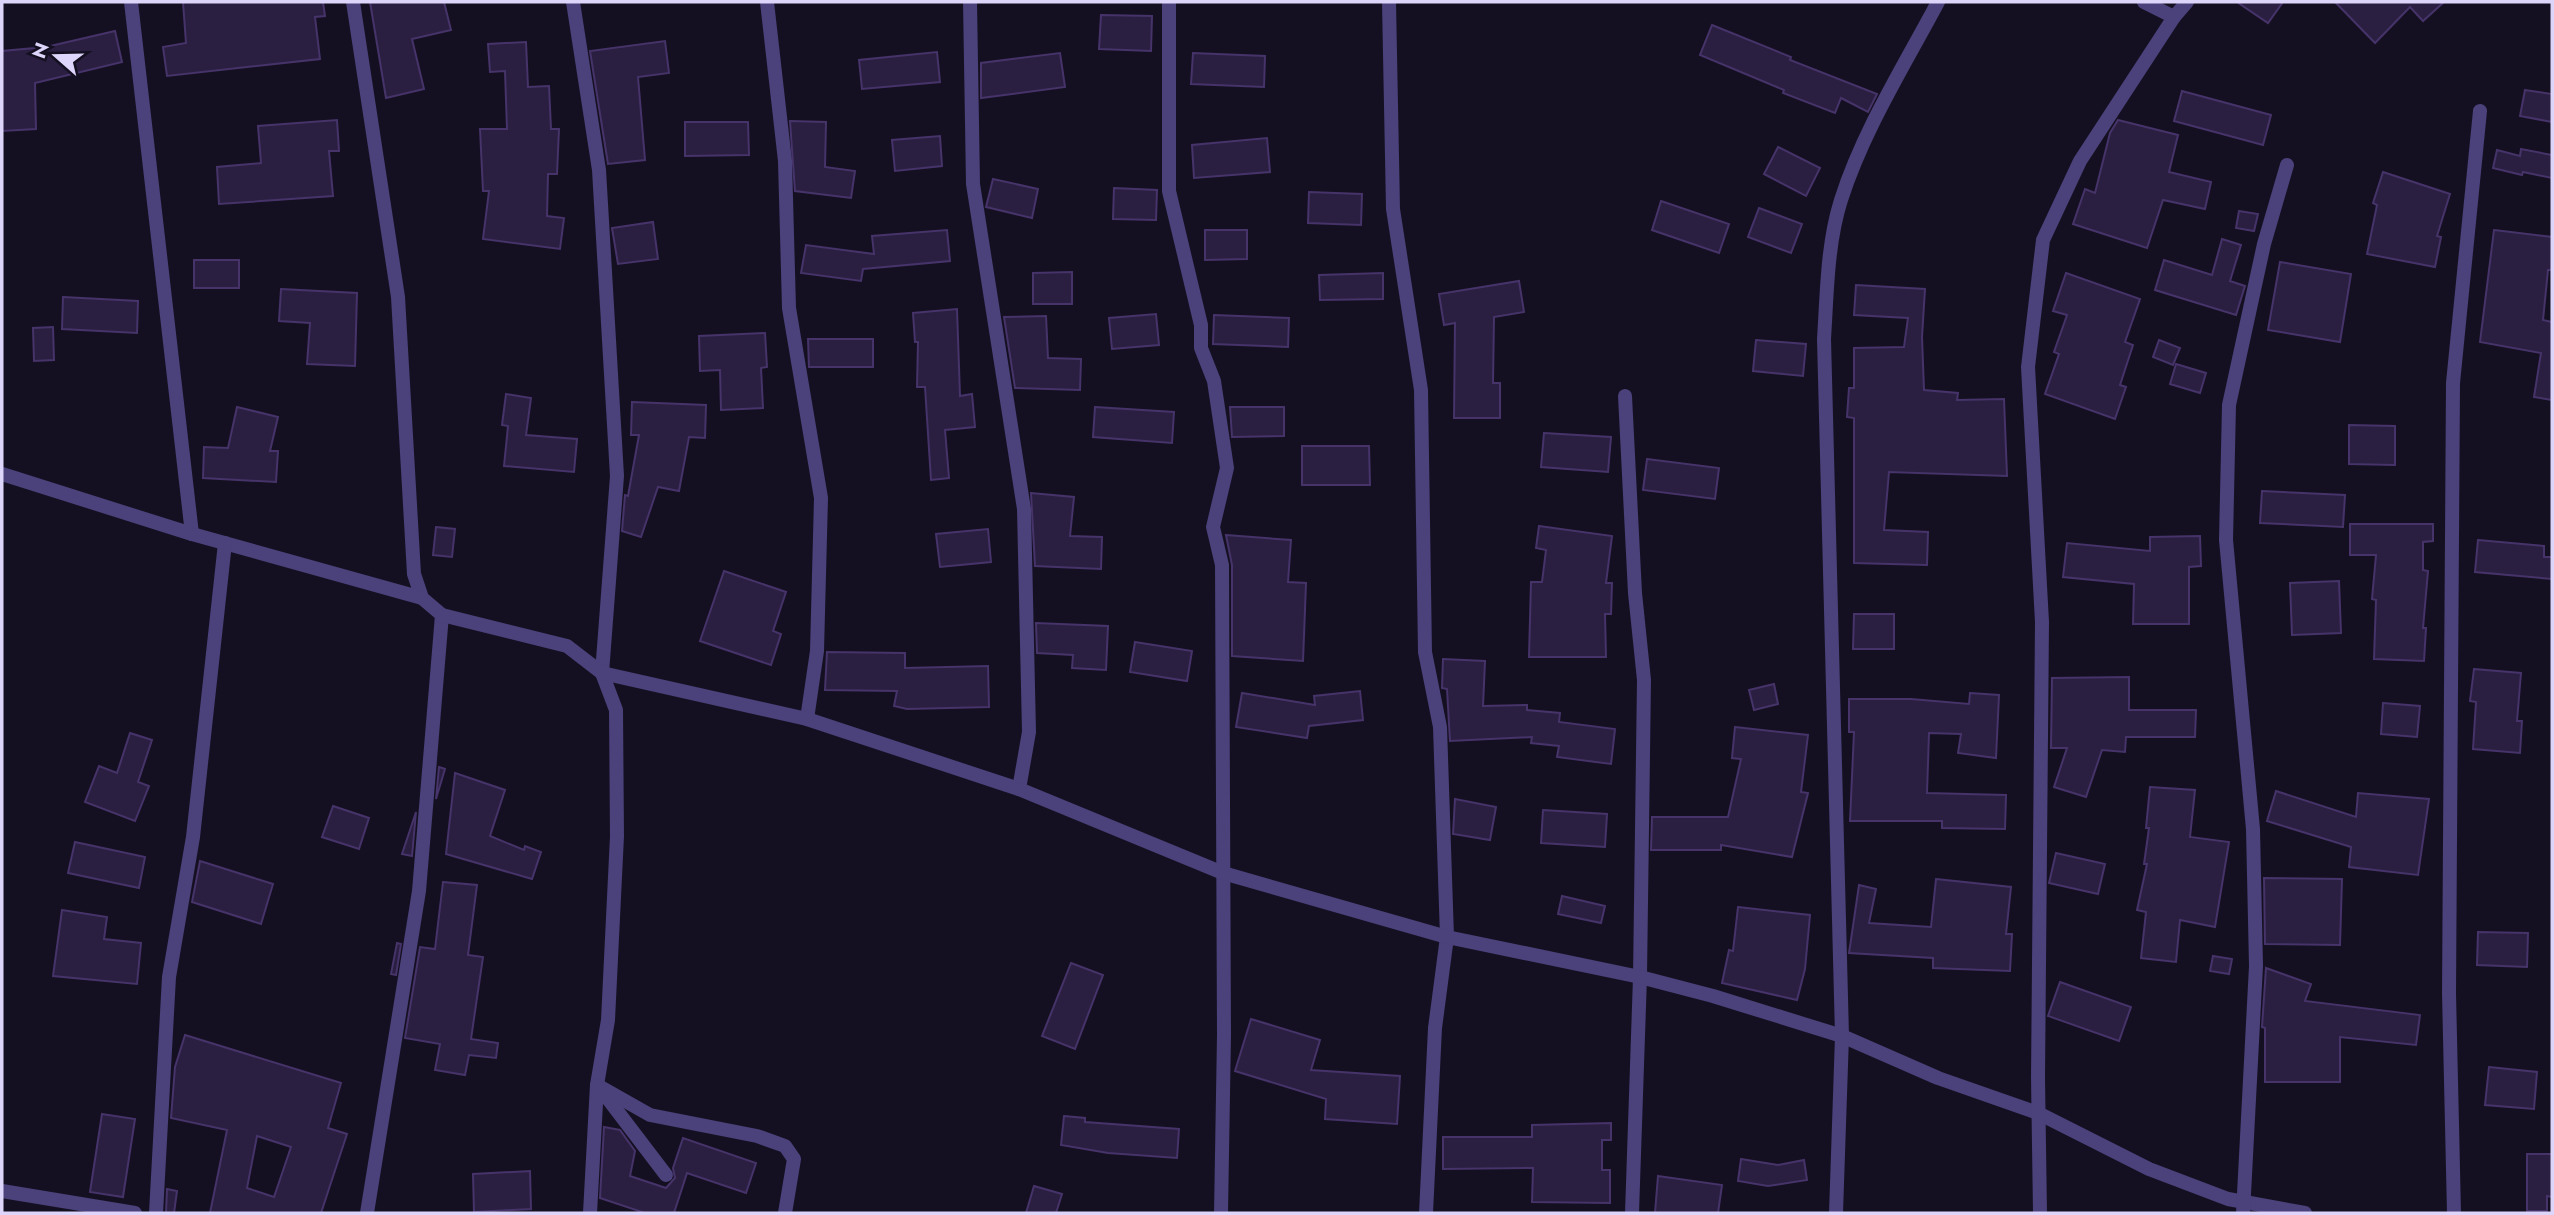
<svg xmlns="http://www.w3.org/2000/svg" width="2554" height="1215" viewBox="0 0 2554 1215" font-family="Jost,sans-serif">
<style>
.building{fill:#2a1f40;stroke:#453369;stroke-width:2;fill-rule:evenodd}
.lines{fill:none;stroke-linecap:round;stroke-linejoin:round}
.street{stroke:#4b417b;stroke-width:14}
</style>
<rect width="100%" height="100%" fill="#151021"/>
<g class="building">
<path d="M183,2H323L325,16L315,17L320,59L167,76L163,47L186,43Z"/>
<path d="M370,2H444L451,30L412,39L424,89L386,98Z"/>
<path d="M2237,2H2283L2268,23Z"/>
<path d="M2335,2H2444L2423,21L2410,7L2375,43Z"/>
<path d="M1101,15L1152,16L1151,51L1099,49Z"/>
<path d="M1712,25L1791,57L1790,60L1877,94L1868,112L1841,98L1835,113L1783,93L1784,90L1700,55Z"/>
<path d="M115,31L122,62L35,83L36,129L2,131V51L46,47Z"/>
<path d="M665,41L669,73L638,77L645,160L608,164L590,51Z"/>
<path d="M526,42L528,87L549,86L551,129H559L557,174H548L547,216L564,218L560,249L483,239L489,191H483L480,129H507L505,71L490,72L488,44Z"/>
<path d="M937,52L940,82L862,89L859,60Z"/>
<path d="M1060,53L1065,87L981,98V63Z"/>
<path d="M1193,53L1265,56L1264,87L1191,84Z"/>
<path d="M2525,90L2552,94V122L2520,116Z"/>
<path d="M2182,91L2271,115L2263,145L2174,121Z"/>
<path d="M337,120L339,151H329L333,196L219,204L217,167L261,163L258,126Z"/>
<path d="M2118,120L2178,135L2169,172L2211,182L2205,209L2163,200L2147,248L2073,224L2085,189L2095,193L2110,133Z"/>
<path d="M790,121L826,122L825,167L855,171L851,198L795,191Z"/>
<path d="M685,122H748L749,155L685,156Z"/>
<path d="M940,136L942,166L895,171L892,140Z"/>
<path d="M1267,138L1270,172L1194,178L1192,145Z"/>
<path d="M1778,147L1820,168L1806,196L1764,174Z"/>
<path d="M2521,149L2552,155V178L2523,172L2522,175L2493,168L2497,150L2520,156Z"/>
<path d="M2383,172L2450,194L2437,236L2441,237L2435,267L2367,254L2377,205L2373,203Z"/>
<path d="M993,179L1038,189L1032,218L986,207Z"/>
<path d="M1114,188L1157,190L1156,220L1113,219Z"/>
<path d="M1309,192L1362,194L1361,225L1308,223Z"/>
<path d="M1661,201L1729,224L1719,253L1652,230Z"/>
<path d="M1759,208L1802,224L1791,253L1748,237Z"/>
<path d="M2239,211L2258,214L2254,231L2236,228Z"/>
<path d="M653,222L658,259L618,264L612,228Z"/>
<path d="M947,230L950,261L863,269L861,281L801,273L806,245L874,254L872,236Z"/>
<path d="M1205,230H1247V259L1205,260Z"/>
<path d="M2494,230L2552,237V270H2548L2543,320L2552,322V400L2534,397L2541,353L2480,342Z"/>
<path d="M2222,239L2241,245L2230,281L2245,286L2236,315L2155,290L2164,260L2212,275Z"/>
<rect x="194" y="260" width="45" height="28"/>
<path d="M2280,262L2351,274L2340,342L2268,330Z"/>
<path d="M1072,272V304H1033V273Z"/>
<path d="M1383,273V299L1320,300L1319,275Z"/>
<path d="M2066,273L2140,299L2125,342L2133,345L2120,385L2126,387L2115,419L2045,394L2059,354L2054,352L2067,315L2053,311Z"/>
<path d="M1519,281L1524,312L1494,317L1493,383H1500V418H1454L1455,323L1444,325L1439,294Z"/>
<path d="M1856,285L1925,289L1922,337L1924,390L1958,393L1957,400L2004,399L2007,476L1889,472L1884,530L1928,532L1927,565L1854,563V418L1847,417L1849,388H1854V348L1904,347L1908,318L1854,315Z"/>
<path d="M281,289L357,293L355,366L307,364L310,323L279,321Z"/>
<path d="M63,297L138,301L137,333L62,329Z"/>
<path d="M957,309L960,396L972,394L975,427L945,430L949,478L931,480L925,387H917L918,342H915L913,313Z"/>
<path d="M1156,314L1159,345L1112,349L1109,318Z"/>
<path d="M1214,315L1289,318L1288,347L1213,344Z"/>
<path d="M1046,316L1048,358L1081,359L1080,390L1015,388L1004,317Z"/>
<path d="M53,327L54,360L34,361L33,328Z"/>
<path d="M765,333L767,367L761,368L763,408L721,410L720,370L700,371L699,336Z"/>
<path d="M808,339H873V367H809Z"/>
<path d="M1756,340L1806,344L1803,376L1753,371Z"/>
<path d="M2159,340L2180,348L2173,365L2153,357Z"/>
<path d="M2176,364L2206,373L2200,393L2170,384Z"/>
<path d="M506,394L531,398L526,435L577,439L574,472L504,466L508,426L502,425Z"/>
<path d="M632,402L706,405L705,438L689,437L679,491L658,487L641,537L622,531L625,495L628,496L639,435H631Z"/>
<path d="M237,407L278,417L270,451H278L276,482L203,478L204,447L228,448Z"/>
<path d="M1095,407L1174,412L1172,443L1093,437Z"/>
<path d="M1230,407H1284V436L1232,437Z"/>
<path d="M2349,425L2395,426V465L2349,464Z"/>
<path d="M1544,433L1611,437L1608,472L1541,467Z"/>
<path d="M1302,446H1369L1370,485H1302Z"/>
<path d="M1647,459L1719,468L1715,499L1643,490Z"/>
<path d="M2262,491L2345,495L2343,527L2260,523Z"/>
<path d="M1031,493L1074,497L1070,536L1102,537L1101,569L1035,566Z"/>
<path d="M2350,524H2433V541L2423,542V570L2428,571L2423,628H2426L2424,661L2374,659L2376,600L2372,599L2376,555H2350Z"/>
<path d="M1539,526L1612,536L1606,583H1612L1611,614H1605L1606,657H1529L1531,582H1542L1546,550L1536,548Z"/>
<path d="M436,527L455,529L452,557L433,555Z"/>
<path d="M988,529L991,562L940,567L936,534Z"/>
<path d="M1226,535L1291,540L1288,582L1306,583L1303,661L1232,656V565Z"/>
<path d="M2200,536L2201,566L2189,567V624H2133L2134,584L2063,577L2067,543L2150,551V537Z"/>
<path d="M2478,540L2544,546V557H2552V579L2475,572Z"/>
<path d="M724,571L786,592L773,631L781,634L771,665L700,641Z"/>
<path d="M2339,581L2341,633L2292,635L2290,583Z"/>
<path d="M1854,614H1894V649H1853Z"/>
<path d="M1036,623L1108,626L1106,670L1072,668L1073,655L1037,653Z"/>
<path d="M1135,642L1192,651L1187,681L1130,672Z"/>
<path d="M827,652L905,653V668L988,666L989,707L907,709L894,706L897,691L825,690Z"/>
<path d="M1443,659L1485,661L1483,706L1527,705V710L1560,713L1559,722L1615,729L1611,764L1557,757L1559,746L1531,743L1532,737L1450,741L1447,689L1442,688Z"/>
<path d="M2474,669L2521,673L2517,721H2522L2520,753L2473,749L2476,702L2470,701Z"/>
<path d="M2129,677V710H2196L2195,737H2126L2125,752L2102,750L2086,797L2054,787L2067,748H2051L2052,678Z"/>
<path d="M1774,684L1778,704L1754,710L1749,690Z"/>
<path d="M1360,691L1363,720L1309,726L1307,738L1236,727L1242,693L1315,705L1314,696Z"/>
<path d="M1970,693L1999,695L1996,758L1958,753L1961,734L1929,733L1927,793L2006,795L2005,829L1942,828V821H1850L1854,732H1849V699H1911L1969,704Z"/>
<path d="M2383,703L2420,706L2417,737L2381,734Z"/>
<path d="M1735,727L1808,735L1801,792L1808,793L1792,857L1721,845V850H1651L1652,817H1728L1741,759L1732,758Z"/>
<path d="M130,733L152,740L138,782L149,786L135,821L85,802L99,766L117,773Z"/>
<path d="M439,767L445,769L436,799Z"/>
<path d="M455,773L505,790L490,836L524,850L525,846L541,852L532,879L446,854Z"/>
<path d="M2150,787L2195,790L2190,837L2229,842L2215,927L2180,920L2176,962L2141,958L2146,912L2137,910L2147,864H2144L2149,828H2146Z"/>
<path d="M2276,791L2356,817L2358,793L2429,799L2418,875L2349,867L2351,847L2267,821Z"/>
<path d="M1455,799L1496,807L1490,840L1453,834Z"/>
<path d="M333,806L369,818L359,849L322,837Z"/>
<path d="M1543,810L1607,814L1605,847L1541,843Z"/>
<path d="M416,812L412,856L402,854Z"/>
<path d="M75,842L145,857L139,888L68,873Z"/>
<path d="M2056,853L2105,864L2098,894L2049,883Z"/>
<path d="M200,861L273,884L261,924L192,902Z"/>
<path d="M2264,878L2342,879L2340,945L2265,944Z"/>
<path d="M1936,879L2011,887L2006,934H2012L2010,971L1933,968V958L1849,953L1859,885L1876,889L1869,923L1931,927Z"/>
<path d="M443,882L477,885L468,955L483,957L471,1039L498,1043L496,1058L469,1055L465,1075L435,1070L440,1044L405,1038L420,947L435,949Z"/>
<path d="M1562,896L1605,906L1601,923L1558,914Z"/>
<path d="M1738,907L1810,915L1805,969L1797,1000L1722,983L1729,950L1733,951Z"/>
<path d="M62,910L107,917L104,939L141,943L137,984L53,976Z"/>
<path d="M2478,932L2528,933L2527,967L2477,965Z"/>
<path d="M397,943L401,944L396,975L391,974Z"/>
<path d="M2213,956L2232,959L2229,974L2210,971Z"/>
<path d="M1071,963L1103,975L1075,1049L1042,1036Z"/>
<path d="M2266,968L2311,984L2305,1001L2420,1015L2416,1045L2340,1037V1082H2265V1028L2262,1027Z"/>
<path d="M2060,982L2131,1007L2119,1041L2048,1016Z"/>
<path d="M1251,1019L1320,1040L1311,1070L1400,1076L1397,1124L1325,1119L1326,1099L1235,1071Z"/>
<path d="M185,1035L341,1083L328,1128L347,1134L321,1213H210L227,1130L171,1118L175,1067ZM257,1136L291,1147L274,1197L247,1188Z"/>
<path d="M2489,1067L2537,1072L2534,1109L2485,1105Z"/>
<path d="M102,1114L135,1119L123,1197L90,1192Z"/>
<path d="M1064,1116L1085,1118V1122L1179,1129L1177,1158L1108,1153L1061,1145Z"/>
<path d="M1611,1123V1140H1602V1170H1610V1203L1532,1202L1533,1168L1443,1169V1137H1532V1125Z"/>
<path d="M604,1127L620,1130L635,1151L630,1176L666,1188L675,1178L673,1168L683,1138L756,1163L746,1193L687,1173L674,1213H645L600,1198Z"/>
<path d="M2527,1154H2552V1197L2547,1196V1211H2527Z"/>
<path d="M1741,1159L1778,1165L1804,1160L1807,1180L1768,1186L1738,1181Z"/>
<path d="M530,1171L531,1209L474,1212L473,1174Z"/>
<path d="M1658,1176L1722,1185L1718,1213H1655Z"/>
<path d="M1034,1186L1062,1194L1056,1213H1026Z"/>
<path d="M167,1189L177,1191L174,1213H166Z"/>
</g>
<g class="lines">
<g class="street">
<path d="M131,2L192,534"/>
<path d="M353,2L398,297L414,574L422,598L442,615L419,891L367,1213"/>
<path d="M573,2L599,170L617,476L602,673L616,710L617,836L608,1020L597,1085L590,1213"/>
<path d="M767,2L785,161L789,308L821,498L817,651L807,719"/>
<path d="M970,2L973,184L1024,509L1029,732L1019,789"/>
<path d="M1169,2V191L1201,325V348L1214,381L1227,468L1213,527L1222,565L1224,1035L1221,1213"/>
<path d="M1389,2L1393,209L1421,390L1425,652L1440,727L1447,937L1435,1028L1426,1213"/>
<path d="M2144,2L2174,17"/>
<path d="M1625,396L1635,593L1644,680L1640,977L1632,1213"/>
<path d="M2,474L192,534L422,598"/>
<path d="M442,615L567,646L602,673L807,719L1019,789L1223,873L1447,937L1640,977L1713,996L1842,1036L1938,1078L2038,1113L2149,1169L2228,1199L2305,1213"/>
<path d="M597,1085L650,1115L757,1136L785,1146L794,1159L785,1213"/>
<path d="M602,1091L666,1175"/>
<path d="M2,1191L135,1213"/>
<path d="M156,1213L169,977L193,837L225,543"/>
<path d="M1836,1213L1842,1036L1824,339C1827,294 1827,244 1841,200C1863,131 1904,66 1938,2"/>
<path d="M2040,1213L2038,1078L2042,622L2028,367L2043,240L2080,161L2174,17L2187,2"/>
<path d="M2243,1213L2256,966L2253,829L2226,540L2229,405L2264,244L2287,165"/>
<path d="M2454,1213L2449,993L2453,383L2480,111"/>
</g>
</g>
<rect width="2554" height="1215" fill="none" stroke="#ded5fa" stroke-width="7"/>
<g transform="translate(56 56) rotate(290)" stroke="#151021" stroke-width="5" paint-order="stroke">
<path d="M0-5L12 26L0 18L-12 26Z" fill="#ded5fa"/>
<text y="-10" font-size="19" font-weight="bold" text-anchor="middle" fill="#ded5fa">N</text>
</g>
</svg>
